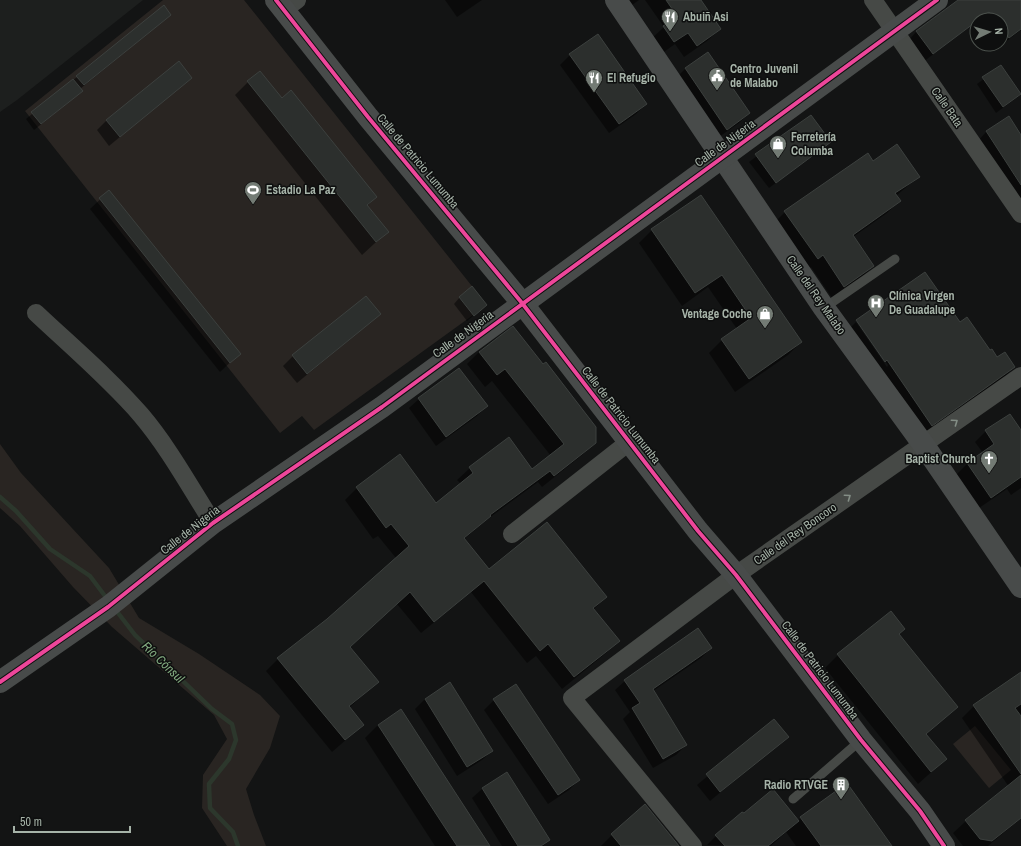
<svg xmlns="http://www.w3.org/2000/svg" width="1021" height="846" viewBox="0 0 1021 846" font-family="'Archivo Narrow',sans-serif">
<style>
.built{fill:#1d1f1e}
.green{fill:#292522}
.shadow{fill:#0007;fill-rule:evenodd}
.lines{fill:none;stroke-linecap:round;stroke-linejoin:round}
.stream{stroke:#2c372c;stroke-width:4.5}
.building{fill:#2c2f2d;stroke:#3c403e}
.lane{stroke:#464946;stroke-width:9}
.street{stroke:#464946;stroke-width:18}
.secondary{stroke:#484b4a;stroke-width:22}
.cycleway-casing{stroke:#0e0f0f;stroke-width:6}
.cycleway{stroke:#ed469a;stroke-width:4}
.oneway{stroke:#848e86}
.labels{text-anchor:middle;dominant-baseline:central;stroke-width:3;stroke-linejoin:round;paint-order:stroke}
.poi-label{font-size:12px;font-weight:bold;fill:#a6b3a8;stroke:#0e0f0f;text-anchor:start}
.street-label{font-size:12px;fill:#a6b3a8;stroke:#0e0f0f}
.water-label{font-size:13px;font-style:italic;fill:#83ab80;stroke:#0e0f0f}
</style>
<rect width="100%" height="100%" fill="#131414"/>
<path class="built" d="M0,0H143L17,100L0,112Z"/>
<g class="green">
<path d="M163,0H244L487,305L314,430L302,416L280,433L25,111Z"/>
<path d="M0,444L21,473L109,568L139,618L199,654L260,695L280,716L270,748L246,789L254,815L266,846H227L202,808L203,775L227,739L214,715L112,627L73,587L20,526L0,508Z"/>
<path d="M975,726L1011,770L989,788L953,744Z"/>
</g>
<g class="shadow">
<path d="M445,0H482L457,17Z"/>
<path d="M628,0H639L632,5Z"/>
<path d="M645,0H700L720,29L707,41L684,57L675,44L661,54L651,39L664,27Z"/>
<path d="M959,0H1021V30L999,47L996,44H1001V20H977L922,63L907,42L916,32Z"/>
<path d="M170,15L80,89L82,91L75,97L34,130L26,119L77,77Z"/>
<path d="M708,53L749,113L739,123L716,139L675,79L685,69Z"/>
<path d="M570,55L646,104L636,114L609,133L560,65Z"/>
<path d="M1001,66L1020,95L996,113L977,84Z"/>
<path d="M191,78L109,146L97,130L107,120Z"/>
<path d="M248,82L282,99L376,197L367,206L387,232L362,255L235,95Z"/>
<path d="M811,116L829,142L769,188L749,162Z"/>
<path d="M1009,118L1021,137V205L978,141L986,132Z"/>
<path d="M873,162L918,177L896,196L899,201L887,213L853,237L873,266L861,278L832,298L811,267L805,271L773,224L785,212Z"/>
<path d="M109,191L239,354L220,372L90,209Z"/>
<path d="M701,196L801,342L788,355L735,392L709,353L722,340L737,329L708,287L682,306L639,243L652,230Z"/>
<path d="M460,297L486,305L467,321L454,304Z"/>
<path d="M380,314L297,383L283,366L293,356Z"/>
<path d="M857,321L960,324L997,358L1014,367L1002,380L919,437L845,333ZM856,322H859L888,365L887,367Z"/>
<path d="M513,328L595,442L582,455L542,487L538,482L485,521L463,540L489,571L606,597L593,610L618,641L606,653L562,689L536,656L527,663L471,592L421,633L397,604L350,647L378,681L349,708L363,725L332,752L266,671L278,659L328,619L396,558L378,536L373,539L345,500L357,488L435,505L461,484L457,480L470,468L532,471L551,456L492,381L485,387L467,364L479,352Z"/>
<path d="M419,399L486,406L477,416L436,446L409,408Z"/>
<path d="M986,431L1021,432V488L1011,495L1007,489L979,508L956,475L967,464L983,453L975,442Z"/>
<path d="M898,635L957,707L926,735L946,759L918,784L825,668L838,655Z"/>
<path d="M711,648L701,658L653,691L686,745L676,755L653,768L623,719L630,712L615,690L625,681Z"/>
<path d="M1021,673V818L988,846H963L953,833L966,821L1009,787L962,718L974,706Z"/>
<path d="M450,684L492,751L482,760L457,776L415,709L425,699Z"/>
<path d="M494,700L579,780L569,790L548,804L484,710Z"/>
<path d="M774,720L788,736L710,801L697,785Z"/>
<path d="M378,725L489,846H435L365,738Z"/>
<path d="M507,773L549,840L543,846H502L472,798L482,789Z"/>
<path d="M847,784L891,846H796L786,832L771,846L707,845L716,836L797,821Z"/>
<path d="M645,806L678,846H601L612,835Z"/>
</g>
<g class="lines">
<g class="stream">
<path d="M0,497L16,511L50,549L90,576L108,600"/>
<path d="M115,609L135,635L212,709L232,724L236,740L229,759L209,784L210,808L233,832L238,846"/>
</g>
</g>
<g class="building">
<path d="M666,0H701L721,29L697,46L688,33L674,42L663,26L677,16Z"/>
<path d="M958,0H1021V29L1009,38L1001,28V20H995L989,12L933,54L916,31Z"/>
<path d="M164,5L171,15L84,85L76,76Z"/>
<path d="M598,34L647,104L619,124L569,54Z"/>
<path d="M708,52L750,113L727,130L685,68Z"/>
<path d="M179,61L192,78L120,137L106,120Z"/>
<path d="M1001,65L1021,94L1003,107L982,77Z"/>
<path d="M260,71L282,98L291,90L377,197L367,205L389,232L376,242L247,81Z"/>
<path d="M73,79L83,91L41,124L31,112Z"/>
<path d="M811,115L831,142L776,183L755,154Z"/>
<path d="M1009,116L1021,135V185L986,131Z"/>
<path d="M897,144L920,177L895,193L901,201L853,235L874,266L844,287L823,255L818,259L784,211L868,153L873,161Z"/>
<path d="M109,190L241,354L230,363L99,198Z"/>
<path d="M701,195L802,342L749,379L721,339L751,318L722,275L695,293L651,229Z"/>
<path d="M925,272L960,322L967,317L990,350L992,349L997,357L1005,352L1015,367L932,426L887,360L885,362L856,320Z"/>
<path d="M472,286L487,305L474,316L459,297Z"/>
<path d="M366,296L381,314L307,374L292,355Z"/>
<path d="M513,326L543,364L546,362L596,427V443L554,476L550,471L490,515L491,516L464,538L489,569L547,522L607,597L593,608L620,641L574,677L548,644L540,651L484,581L434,622L410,592L350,647L379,682L349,706L364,725L345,740L277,658L327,619L409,546L391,524L386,528L356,487L400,454L436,503L473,473L469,467L509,437L532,469L564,444L505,369L497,375L479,352Z"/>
<path d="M459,368L488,406L446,437L418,398Z"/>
<path d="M1010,414L1021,430V477L991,498L967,463L994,444L985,430Z"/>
<path d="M891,611L905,629L899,634L958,707L926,734L947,759L931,772L837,654Z"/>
<path d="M698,628L712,648L653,689L687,745L663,759L632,708L640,703L624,680Z"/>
<path d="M1021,672V704L1015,708L1021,716V774L973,705Z"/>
<path d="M450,682L493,751L467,767L425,699Z"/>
<path d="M516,684L580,780L558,795L493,699Z"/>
<path d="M401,709L490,846H457L378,725Z"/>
<path d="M774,719L789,737L720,792L706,774Z"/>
<path d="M507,772L550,840L541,846H518L482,788Z"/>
<path d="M1021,775V818L992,841L980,839L965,820Z"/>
<path d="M847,783L892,846H821L800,817Z"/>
<path d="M773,789L799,821L768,846H725L715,835L742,812L744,813Z"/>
<path d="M645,804L679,846H621L611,834Z"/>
</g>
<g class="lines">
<g class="lane">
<path d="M824,308L895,259"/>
<path d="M793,799L861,740"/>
</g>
<g class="street">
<path d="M873,0L1021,214"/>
<path d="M283,10L297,0"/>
<path d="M36,313C71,346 109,378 141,415C169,448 190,487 213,523"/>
<path d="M512,534L629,442"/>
<path d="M693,846L572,698L736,575L1021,376"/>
</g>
<g class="secondary">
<path d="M276,0L368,117L522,303L698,531L736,575L861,740L920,811L944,846"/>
<path d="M616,0L824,308L923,444L1021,587"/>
<path d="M0,682L108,607L213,523L382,407L937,0"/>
</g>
<defs>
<g id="cycleway">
<path d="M276,0L368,117L522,303L698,531L736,575L861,740L920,811L944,846"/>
<path d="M0,682L108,607L213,523L382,407L937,0"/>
</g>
</defs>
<use href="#cycleway" class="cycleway-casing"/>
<use href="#cycleway" class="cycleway"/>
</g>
<defs><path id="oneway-chevron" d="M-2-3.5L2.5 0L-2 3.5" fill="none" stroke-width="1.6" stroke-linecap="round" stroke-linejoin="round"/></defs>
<g class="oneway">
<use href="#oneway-chevron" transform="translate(955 422) rotate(-35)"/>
<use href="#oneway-chevron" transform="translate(848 497) rotate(-35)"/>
</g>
<defs>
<symbol id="restaurant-pin" viewBox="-11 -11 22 30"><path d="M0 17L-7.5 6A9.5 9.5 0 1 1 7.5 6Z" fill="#737b74" stroke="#0e0f0f"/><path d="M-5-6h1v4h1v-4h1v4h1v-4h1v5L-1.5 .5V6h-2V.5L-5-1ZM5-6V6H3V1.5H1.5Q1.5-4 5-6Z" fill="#fff"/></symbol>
<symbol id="civic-pin" viewBox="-11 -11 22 30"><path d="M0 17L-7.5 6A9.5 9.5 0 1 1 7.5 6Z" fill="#737b74" stroke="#0e0f0f"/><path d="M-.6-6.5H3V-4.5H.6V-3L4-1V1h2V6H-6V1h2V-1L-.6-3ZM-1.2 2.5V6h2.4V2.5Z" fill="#fff"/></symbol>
<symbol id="shop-pin" viewBox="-11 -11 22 30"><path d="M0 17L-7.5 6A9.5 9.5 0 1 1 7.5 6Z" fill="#737b74" stroke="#0e0f0f"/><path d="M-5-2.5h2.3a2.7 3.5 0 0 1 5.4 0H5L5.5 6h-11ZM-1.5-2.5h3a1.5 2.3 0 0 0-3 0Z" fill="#fff"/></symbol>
<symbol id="stadium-pin" viewBox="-11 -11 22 30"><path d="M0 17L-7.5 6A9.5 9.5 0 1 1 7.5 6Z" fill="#737b74" stroke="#0e0f0f"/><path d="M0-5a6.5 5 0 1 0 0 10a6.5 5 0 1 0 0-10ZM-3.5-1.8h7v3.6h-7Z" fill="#fff"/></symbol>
<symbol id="hospital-pin" viewBox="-11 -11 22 30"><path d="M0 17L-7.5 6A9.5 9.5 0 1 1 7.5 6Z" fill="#737b74" stroke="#0e0f0f"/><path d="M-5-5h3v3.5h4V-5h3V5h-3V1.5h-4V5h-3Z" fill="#fff"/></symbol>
<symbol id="church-pin" viewBox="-11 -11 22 30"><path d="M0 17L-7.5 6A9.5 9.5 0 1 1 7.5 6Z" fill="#737b74" stroke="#0e0f0f"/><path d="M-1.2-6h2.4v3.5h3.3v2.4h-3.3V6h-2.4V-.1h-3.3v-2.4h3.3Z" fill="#fff"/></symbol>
<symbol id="building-pin" viewBox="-11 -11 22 30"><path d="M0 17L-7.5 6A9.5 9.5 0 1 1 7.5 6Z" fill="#737b74" stroke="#0e0f0f"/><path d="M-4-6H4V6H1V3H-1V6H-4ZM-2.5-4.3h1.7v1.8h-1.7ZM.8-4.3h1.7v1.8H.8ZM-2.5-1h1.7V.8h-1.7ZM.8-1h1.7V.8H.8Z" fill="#fff"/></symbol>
</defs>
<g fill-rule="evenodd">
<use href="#restaurant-pin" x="660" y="7" width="20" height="27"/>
<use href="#civic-pin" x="707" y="66" width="20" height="27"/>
<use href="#restaurant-pin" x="584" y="68" width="20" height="27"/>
<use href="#shop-pin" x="768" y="134" width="20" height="27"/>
<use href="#stadium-pin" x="243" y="180" width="20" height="27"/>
<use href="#hospital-pin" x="866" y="293" width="20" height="27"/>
<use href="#shop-pin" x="755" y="304" width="20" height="27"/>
<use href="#church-pin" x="979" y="449" width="20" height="27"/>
<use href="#building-pin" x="831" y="775" width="20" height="27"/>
</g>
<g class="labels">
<g class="poi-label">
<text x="683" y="17">Abuiñ Asi</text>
<text x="730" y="69">Centro Juvenil<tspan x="730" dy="14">de Malabo</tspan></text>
<text x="607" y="78">El Refugio</text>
<text x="791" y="137">Ferretería<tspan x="791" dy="14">Columba</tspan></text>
<text x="266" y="190">Estadio La Paz</text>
<text x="889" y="296">Clínica Virgen<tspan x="889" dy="14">De Guadalupe</tspan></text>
<text x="752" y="314" text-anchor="end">Ventage Coche</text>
<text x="976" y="459" text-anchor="end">Baptist Church</text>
<text x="828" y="785" text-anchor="end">Radio RTVGE</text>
</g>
<g class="street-label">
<text transform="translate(947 107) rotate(55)">Calle Bata</text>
<text transform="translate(725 143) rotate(-36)">Calle de Nigeria</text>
<text transform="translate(418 161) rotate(50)">Calle de Patricio Lumumba</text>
<text transform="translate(816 295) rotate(55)">Calle del Rey Malabo</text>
<text transform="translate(463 334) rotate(-36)">Calle de Nigeria</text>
<text transform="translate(621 415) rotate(52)">Calle de Patricio Lumumba</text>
<text transform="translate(190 530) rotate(-38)">Calle de Nigeria</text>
<text transform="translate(795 534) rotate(-35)">Calle del Rey Boncoro</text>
<text transform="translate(820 670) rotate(53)">Calle de Patricio Lumumba</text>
</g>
<g class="water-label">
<text transform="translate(163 662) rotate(44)">Río Cónsul</text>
</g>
</g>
<g transform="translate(989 32) rotate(85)"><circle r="19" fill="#0e0f0f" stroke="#4b514c"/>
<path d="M0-3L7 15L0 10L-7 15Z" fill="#737b74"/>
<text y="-6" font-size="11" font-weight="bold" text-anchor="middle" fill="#a6b3a8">N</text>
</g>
<path d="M14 826v6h116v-6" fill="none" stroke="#a6b3a8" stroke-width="2"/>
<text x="20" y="826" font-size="12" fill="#a6b3a8" stroke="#0e0f0f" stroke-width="3" paint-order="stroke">50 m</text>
</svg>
